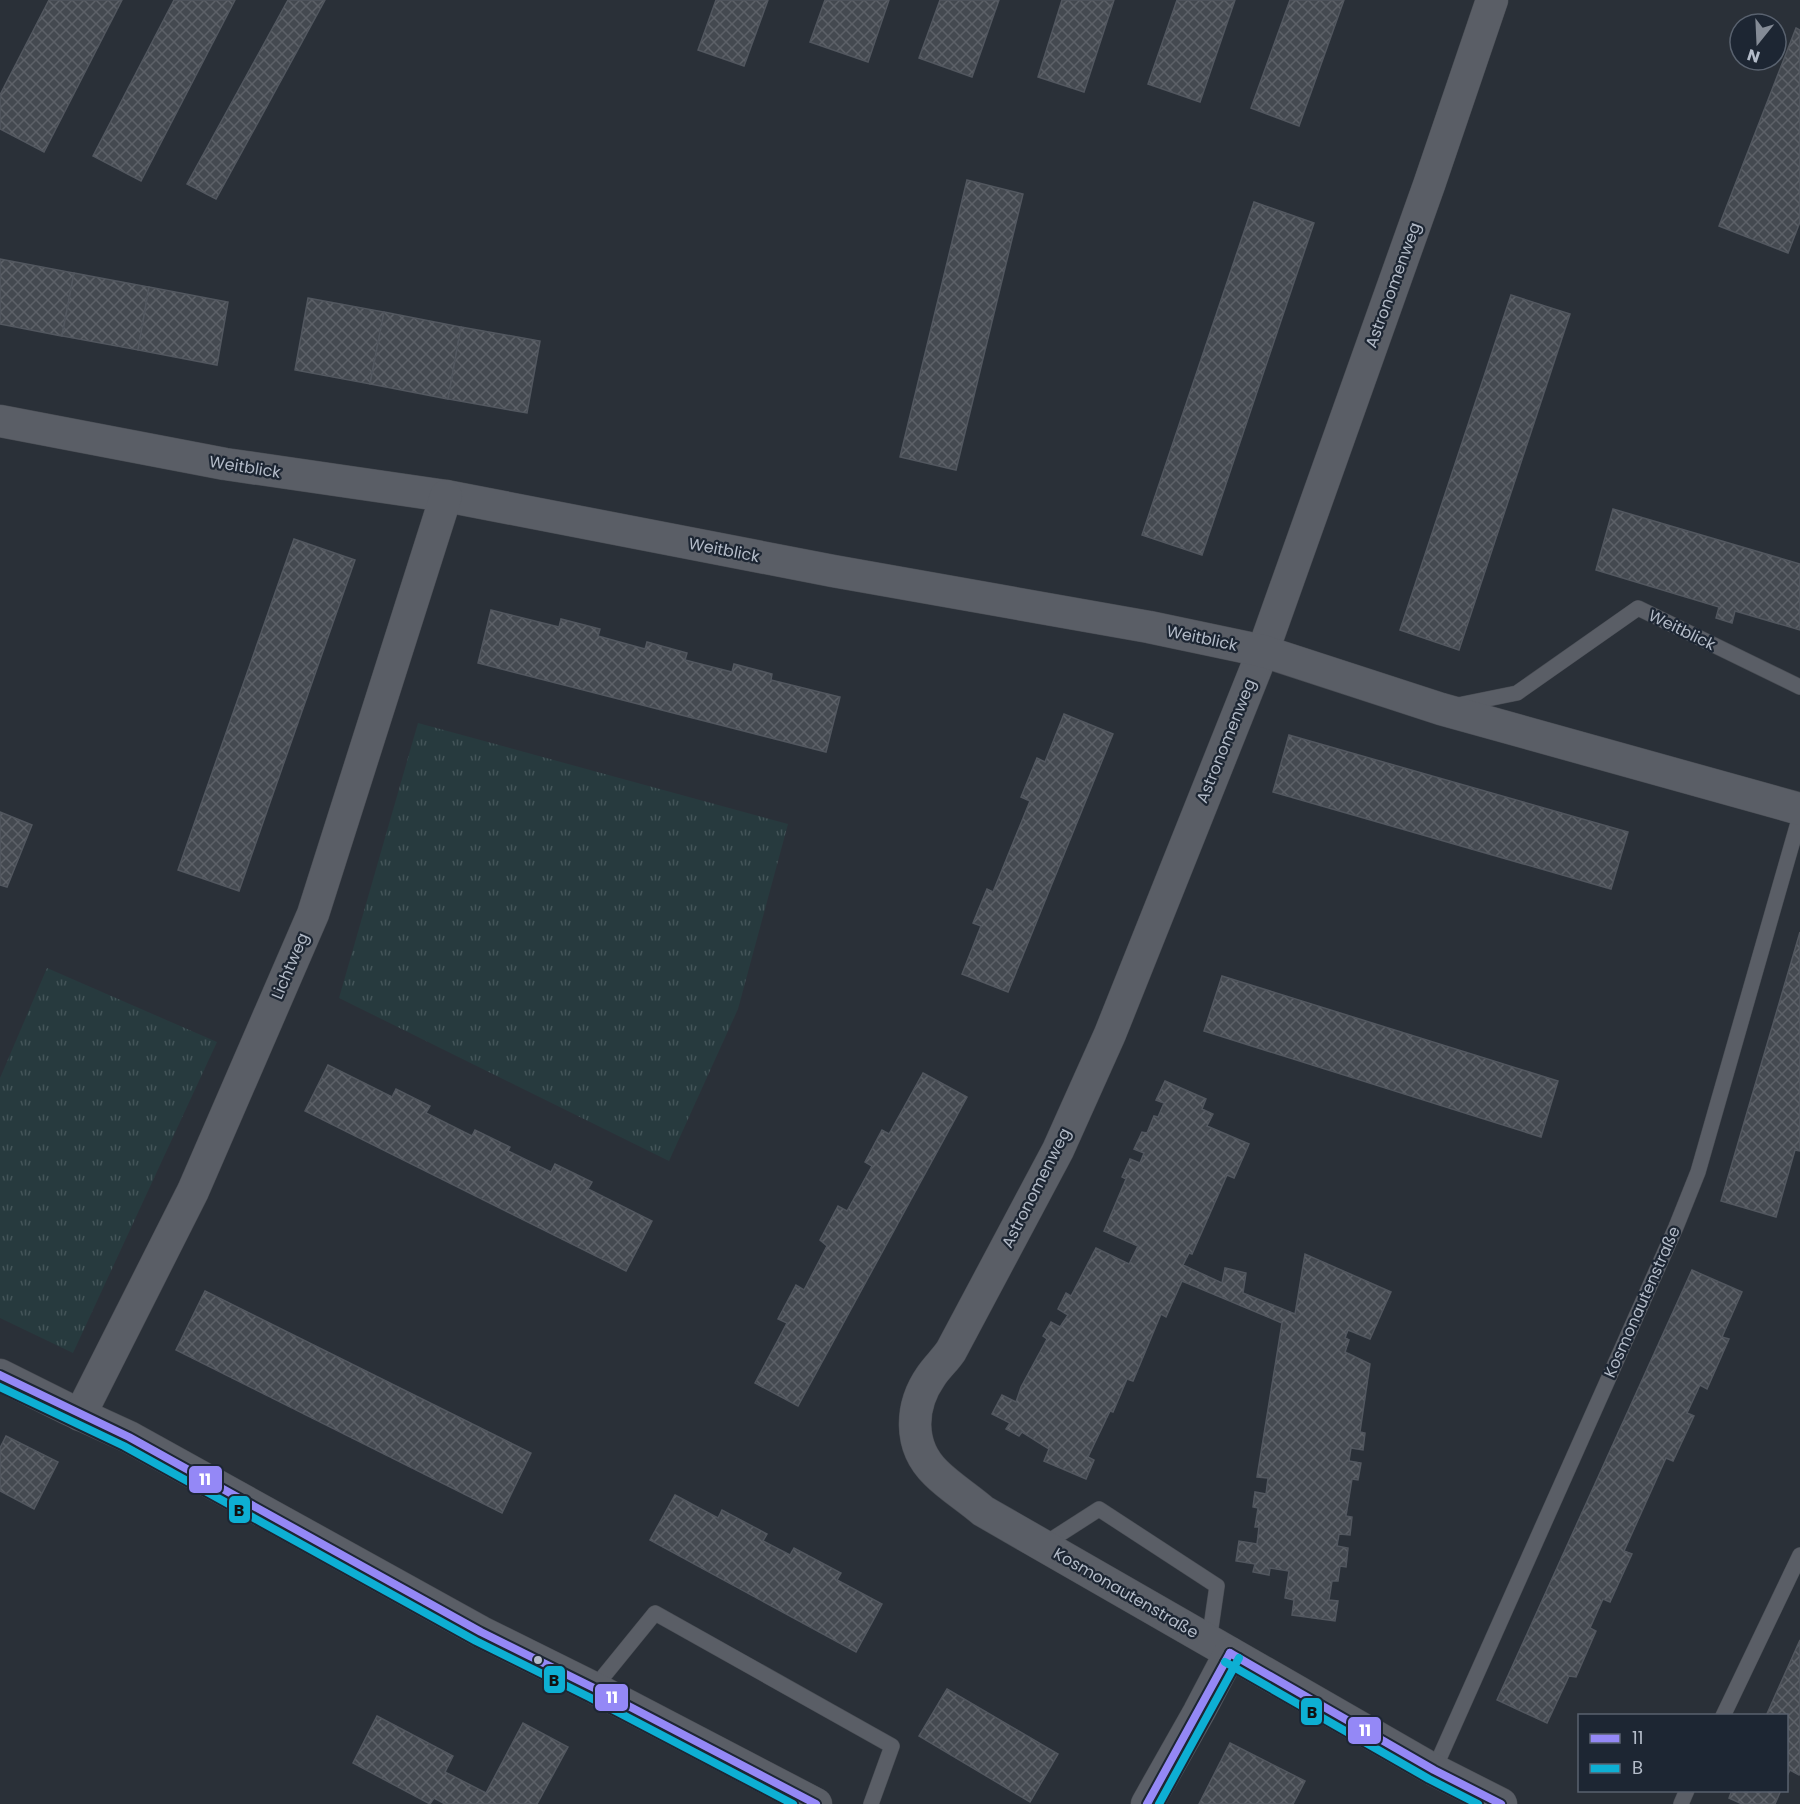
<svg xmlns="http://www.w3.org/2000/svg" width="1800" height="1804" viewBox="0 0 1800 1804" font-family="Poppins,sans-serif">
<style>
.grass{fill:url(#grass-tufts)}
.building{fill:url(#building-cross-hatch);stroke:#52575f;stroke-width:1.5}
.lines{fill:none;stroke-linecap:round;stroke-linejoin:round}
.service-casing{stroke:#484c53;stroke-width:16}
.minor-casing{stroke:#484c53;stroke-width:33}
.service{stroke:#5a5e66;stroke-width:15}
.minor{stroke:#5a5e66;stroke-width:32}
.bus-1-casing{stroke:#1d2633;stroke-width:12}
.bus-2-casing{stroke:#1d2633;stroke-width:12}
.bus-1{stroke:#9488f6;stroke-width:8}
.bus-2{stroke:#0dafd3;stroke-width:8}
.bus-dot{fill:#b4bcc9;stroke:#1d2633;stroke-width:2}
.labels{text-anchor:middle;dominant-baseline:central;stroke-width:4.5;stroke-linejoin:round;paint-order:stroke}
.street-label{font-size:16px;fill:#b4bcc9;stroke:#1d2633}
.line-badge{stroke:#1d2633;stroke-width:2}
.badge-label{font-size:16px;text-anchor:middle;font-weight:bold;fill:#fff}
.pale-badge-label{font-size:16px;text-anchor:middle;font-weight:bold;fill:#111}
</style>
<defs>
<pattern id="grass-tufts" width="24" height="20" patternUnits="userSpaceOnUse" patternTransform="scale(1.5)"><rect width="24" height="20" fill="#273a3e"/><path d="M3 7l-1-3M5 7V3M7 7l1-3M15 17l-1-3M17 17v-4M19 17l1-3" fill="none" stroke="#445559"/></pattern>
<pattern id="building-cross-hatch" width="8" height="8" patternUnits="userSpaceOnUse" patternTransform="scale(1.5)"><rect width="8" height="8" fill="#444950"/><path d="M0 0l8 8M0 8l8-8" fill="none" stroke="#5d6168"/></pattern>
</defs>
<rect width="100%" height="100%" fill="#2a3038"/>
<g class="grass">
<path d="M418,723L788,824L738,1009L669,1161L339,998Z"/>
<path d="M47,968L217,1042L73,1353L0,1318V1078Z"/>
</g>
<g class="building">
<path d="M49,0H122L44,152L0,129V95Z"/>
<path d="M174,0H235L141,181L93,156Z"/>
<path d="M288,0H325L216,199L187,184Z"/>
<path d="M716,0H768L744,66L698,50Z"/>
<path d="M825,0H889L868,62L810,42Z"/>
<path d="M940,0H999L972,77L919,58Z"/>
<path d="M1062,0H1114L1084,92L1038,77Z"/>
<path d="M1177,0H1235L1200,102L1148,84Z"/>
<path d="M1290,0H1344L1299,126L1251,108Z"/>
<path d="M1796,28L1800,30V222L1788,253L1719,226Z"/>
<path d="M967,180L1023,194L956,470L900,457Z"/>
<path d="M1254,202L1314,223L1202,555L1142,535Z"/>
<path d="M0,259L74,273L62,336L0,324Z"/>
<path d="M74,273L149,287L138,350L62,336Z"/>
<path d="M149,287L228,302L217,365L138,350Z"/>
<path d="M1511,295L1570,314L1459,650L1400,630Z"/>
<path d="M308,298L384,312L370,384L295,370Z"/>
<path d="M384,312L461,327L448,399L370,384Z"/>
<path d="M461,327L540,341L527,413L448,399Z"/>
<path d="M1613,509L1800,564V630L1735,611L1732,623L1716,618L1719,607L1596,570Z"/>
<path d="M294,539L355,560L239,891L178,870Z"/>
<path d="M491,610L559,627L561,619L600,629L598,636L645,649L647,642L687,653L685,660L732,672L734,664L772,674L771,680L840,697L826,752L478,663Z"/>
<path d="M1064,714L1113,734L1008,992L962,974L981,926L973,923L987,889L993,892L1030,801L1021,797L1037,758L1045,762Z"/>
<path d="M1289,735L1628,832L1611,889L1273,792Z"/>
<path d="M0,812L32,825L7,887L0,885Z"/>
<path d="M1800,932V1151L1795,1150L1776,1217L1721,1201Z"/>
<path d="M1222,976L1558,1081L1541,1137L1204,1031Z"/>
<path d="M328,1065L392,1097L396,1089L430,1106L426,1113L472,1136L475,1130L510,1147L508,1151L551,1172L555,1164L592,1182L588,1189L652,1221L626,1271L305,1111Z"/>
<path d="M923,1073L967,1097L798,1406L755,1383L787,1323L778,1319L796,1285L804,1290L827,1246L820,1240L838,1206L847,1211L872,1166L865,1162L882,1130L889,1134Z"/>
<path d="M1165,1081L1206,1099L1202,1109L1213,1114L1207,1126L1249,1144L1234,1178L1227,1175L1192,1254L1189,1253L1183,1265L1222,1283L1225,1268L1246,1273L1243,1293L1295,1314L1305,1254L1391,1292L1370,1339L1348,1330L1345,1338L1349,1340L1345,1352L1370,1364L1360,1432L1365,1433L1363,1450L1351,1448L1349,1461L1361,1463L1358,1480L1352,1479L1346,1516L1352,1517L1350,1535L1339,1534L1337,1546L1348,1548L1346,1567L1340,1566L1338,1581H1332L1329,1600L1338,1601L1335,1621L1292,1615L1294,1600L1285,1598L1289,1571L1270,1568L1269,1575L1253,1572L1255,1564L1236,1561L1239,1541L1257,1544L1259,1527H1255L1258,1508L1253,1507L1255,1492L1266,1494L1268,1478L1257,1477L1282,1323L1182,1281L1166,1317L1161,1314L1133,1381L1127,1379L1113,1412L1110,1411L1088,1457L1094,1460L1086,1479L1044,1461L1049,1449L1022,1432L1019,1436L1006,1429L1010,1423L992,1414L1002,1395L1016,1402L1021,1387L1047,1339L1043,1336L1051,1322L1060,1327L1068,1315L1058,1309L1066,1293L1071,1296L1096,1248L1129,1264L1138,1246L1104,1231L1126,1179L1122,1177L1130,1159L1140,1163L1144,1153L1134,1149L1142,1132L1147,1133L1154,1116L1158,1117L1164,1103L1156,1100Z"/>
<path d="M1692,1270L1742,1292L1722,1337L1729,1339L1707,1389L1700,1385L1687,1413L1694,1416L1673,1461L1666,1458L1624,1551L1632,1554L1610,1602L1603,1599L1590,1628L1596,1631L1576,1677L1569,1676L1547,1723L1497,1700Z"/>
<path d="M205,1291L531,1453L502,1513L176,1350Z"/>
<path d="M6,1436L58,1462L34,1509L0,1491V1448Z"/>
<path d="M675,1495L718,1518L722,1510L767,1534L763,1541L790,1555L794,1548L841,1573L837,1580L882,1604L856,1652L650,1540Z"/>
<path d="M1800,1640V1773L1799,1775L1790,1770L1786,1778V1716H1766Z"/>
<path d="M947,1689L1058,1754L1030,1802L919,1736Z"/>
<path d="M377,1716L453,1756L445,1772L486,1793L523,1723L568,1747L537,1804H445L434,1798L430,1804L353,1763Z"/>
<path d="M1230,1743L1305,1781L1293,1804H1199Z"/>
<path d="M1732,1790H1781L1775,1804H1742L1729,1798Z"/>
</g>
<g class="lines">
<defs>
<g id="service">
<path d="M1453,706L1517,693L1638,608L1800,687"/>
<path d="M1043,1545L1099,1509L1217,1586L1209,1641"/>
<path d="M594,1688L655,1613L892,1746L871,1804"/>
<path d="M1723,1716L1800,1555"/>
<path d="M1434,1770L1676,1227L1698,1172L1800,816"/>
<path d="M1681,1804L1687,1790"/>
</g>
<g id="minor">
<path d="M1492,0L1429,185L1263,651L1110,1034L1058,1150L951,1351C945,1360 937,1367 931,1376C910,1406 908,1446 936,1473C950,1487 968,1498 983,1511L1434,1770L1501,1804"/>
<path d="M0,421L225,464L446,496L833,571L1149,627L1263,651L1441,709L1800,809"/>
<path d="M0,1375L68,1409L129,1437L481,1632L594,1688L816,1804"/>
<path d="M80,1415L193,1191L313,914L446,496"/>
<path d="M1147,1804L1199,1712L1230,1653"/>
</g>
</defs>
<use href="#service" class="service-casing"/>
<use href="#minor" class="minor-casing"/>
<use href="#service" class="service"/>
<use href="#minor" class="minor"/>
<defs>
<g id="bus-1">
<path d="M0,1375L129,1437L481,1632L594,1688L816,1804"/>
<path d="M1230,1653L1434,1770L1501,1804"/>
<path d="M1147,1804L1230,1653"/>
</g>
<g id="bus-2">
<path d="M0,1387L124,1446L476,1641L589,1697L793,1804"/>
<path d="M1225,1662L1429,1779L1478,1804"/>
<path d="M1159,1804L1239,1658"/>
</g>
</defs>
<use href="#bus-1" class="bus-1-casing"/>
<use href="#bus-2" class="bus-2-casing"/>
<use href="#bus-1" class="bus-1"/>
<use href="#bus-2" class="bus-2"/>
</g>
<circle class="bus-dot" cx="538" cy="1660" r="5"/>
<g class="labels">
<g class="street-label">
<text transform="translate(1393 285) rotate(-70)">Astronomenweg</text>
<text transform="translate(245 467) rotate(9)">Weitblick</text>
<text transform="translate(724 550) rotate(11)">Weitblick</text>
<text transform="translate(1682 630) rotate(26)">Weitblick</text>
<text transform="translate(1202 638) rotate(12)">Weitblick</text>
<text transform="translate(1226 741) rotate(-68)">Astronomenweg</text>
<text transform="translate(290 966) rotate(-67)">Lichtweg</text>
<text transform="translate(1036 1188) rotate(-63)">Astronomenweg</text>
<text transform="translate(1642 1302) rotate(-66)">Kosmonautenstraße</text>
<text transform="translate(1126 1593) rotate(30)">Kosmonautenstraße</text>
</g>
</g>
<g class="line-badge">
<rect x="188" y="1465" width="35" height="29" rx="6" fill="#9488f6"/>
<rect x="228" y="1495" width="23" height="29" rx="6" fill="#0dafd3"/>
<rect x="543" y="1665" width="23" height="29" rx="6" fill="#0dafd3"/>
<rect x="594" y="1683" width="35" height="29" rx="6" fill="#9488f6"/>
<rect x="1300" y="1697" width="23" height="29" rx="6" fill="#0dafd3"/>
<rect x="1347" y="1716" width="35" height="29" rx="6" fill="#9488f6"/>
</g>
<g class="badge-label">
<text x="205" y="1485">11</text>
<text x="612" y="1703">11</text>
<text x="1365" y="1736">11</text>
</g>
<g class="pale-badge-label">
<text x="239" y="1516">B</text>
<text x="554" y="1686">B</text>
<text x="1312" y="1718">B</text>
</g>
<rect x="1578" y="1714" width="210" height="78" fill="#1d2633" stroke="#59626f" stroke-width="1.5"/>
<rect x="1590" y="1734" width="30" height="9" fill="#9488f6" stroke="#59626f" stroke-width="1.5"/>
<text x="1632" y="1744" font-size="18" fill="#b4bcc9">11</text>
<rect x="1590" y="1764" width="30" height="9" fill="#0dafd3" stroke="#59626f" stroke-width="1.5"/>
<text x="1632" y="1774" font-size="18" fill="#b4bcc9">B</text>
<g transform="translate(1758 42) rotate(198)"><circle r="28" fill="#1d2633" stroke="#59626f" stroke-width="1.5"/>
<path d="M0-4.5L10 22L0 15L-10 22Z" fill="#848b96"/>
<text y="-9" font-size="16" font-weight="bold" text-anchor="middle" fill="#b4bcc9">N</text>
</g>
</svg>
